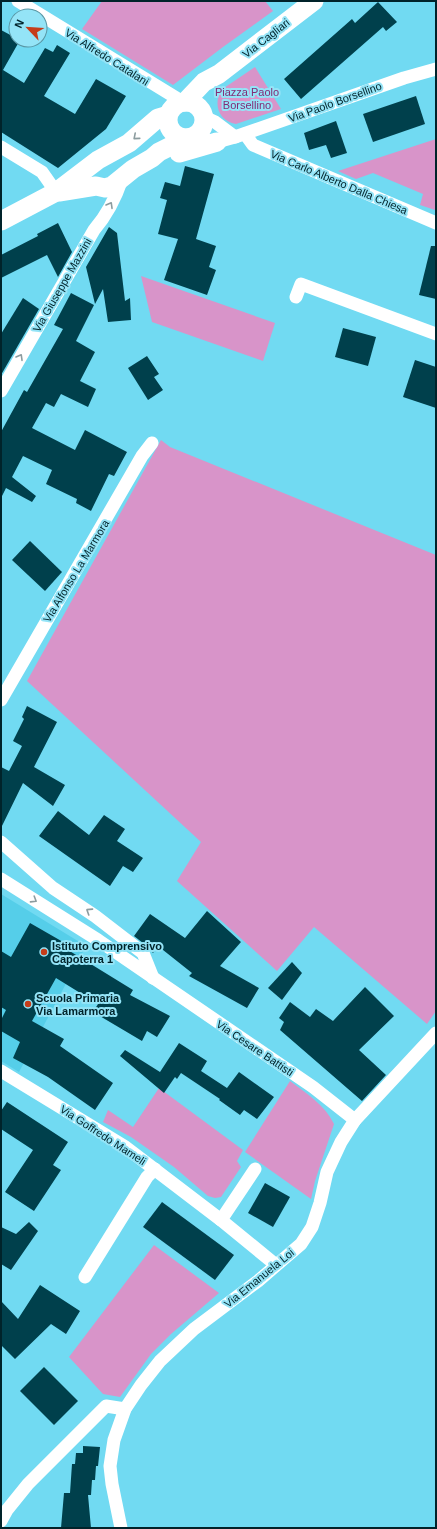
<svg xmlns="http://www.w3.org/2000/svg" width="437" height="1529" viewBox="0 0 437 1529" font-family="Arial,sans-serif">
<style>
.built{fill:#55cee9}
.green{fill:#d894c9}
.building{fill:#00404c}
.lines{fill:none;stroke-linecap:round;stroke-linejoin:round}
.street{stroke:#fff;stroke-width:13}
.secondary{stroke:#fff;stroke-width:19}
.oneway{stroke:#8c9c9f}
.poi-dot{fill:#c63d1a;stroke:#94e4f7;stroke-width:1.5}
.labels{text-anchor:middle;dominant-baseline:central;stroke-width:4;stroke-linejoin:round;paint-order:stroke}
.street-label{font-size:11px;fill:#00232a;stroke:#94e4f7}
.park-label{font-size:11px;fill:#832c75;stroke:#94e4f7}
.poi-label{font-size:11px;font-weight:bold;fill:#00232a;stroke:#94e4f7;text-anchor:start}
</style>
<rect width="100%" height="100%" fill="#71daf2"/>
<path class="built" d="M1,894L86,946L19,1072L1,1061Z"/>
<g class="green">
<path d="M102,1H265L273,11L223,47L173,85L82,29Z"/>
<path d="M255,67L281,109L236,124C219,121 213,105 221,90Z"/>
<path d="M436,139V205L435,210L420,205L423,194L373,173L356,179L338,171Z"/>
<path d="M141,276L275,323L263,361L152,322Z"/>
<path d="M161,440L170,447L436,555V1011L427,1024L314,927L277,971L177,881L201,842L27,681Z"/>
<path d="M290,1081C307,1094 325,1105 334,1124L315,1181L311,1199L245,1152Z"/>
<path d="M159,1088L243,1150L237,1161L241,1167L221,1197L215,1198L208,1196L174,1167L131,1137L103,1122L108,1110L133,1127Z"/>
<path d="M154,1245L219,1293L171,1334L151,1354L120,1397L103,1394L69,1357Z"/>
</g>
<g class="building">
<path d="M378,2L397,22L386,31L383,27L301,99L284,79L352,19L355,23Z"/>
<path d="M1,30L16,38V40H20L3,70L24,83L45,48L53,52L57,45L70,53L44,96L75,114L96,79L126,96L106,129L58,168L1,132Z"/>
<path d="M416,96L425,124L373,142L363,114Z"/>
<path d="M336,121L347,153L331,158L326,145L309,150L304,133Z"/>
<path d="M185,166L214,174L196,239L216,246L209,267L216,270L207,295L164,280L178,239L158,234L167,200L160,198L165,182L180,186Z"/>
<path d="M58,223L72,252L58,277L47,255L1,278V255L38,236L37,234Z"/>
<path d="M109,227L117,233L125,301L130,298L131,320L108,322L103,289L95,304L86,267Z"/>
<path d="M431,246H436V299L419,295Z"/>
<path d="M71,293L94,305L76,341L95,352L80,381L96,389L88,407L61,394L54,407L46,403L32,428L75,450L85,430L127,452L114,476L109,474L91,511L76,503L77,499L46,484L52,470L23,456L12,477L36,496L32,502L6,488L1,498V432L24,390L27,392L63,329L54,325Z"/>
<path d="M23,298L39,309L1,375V334Z"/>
<path d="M343,328L376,337L368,366L335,357Z"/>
<path d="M147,356L159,374L154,377L163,390L148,400L128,368Z"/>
<path d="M415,360L436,367V408L403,397Z"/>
<path d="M30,541L62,572L45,591L12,560Z"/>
<path d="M27,706L57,722L34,767L65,785L53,806L23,783L1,828V767L9,771L22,746L13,741L24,719L22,717Z"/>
<path d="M58,811L89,835L104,815L125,829L117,841L143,858L133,872L123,866L110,886L39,836Z"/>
<path d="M207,911L241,942L220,966L259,988L247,1008L189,976L192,973L158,946L153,953L148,947L134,936L150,914L185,938Z"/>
<path d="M30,923L70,946L68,950L133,990L130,995L170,1016L157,1037L147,1031L142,1041L93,1012L98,1004L56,978L32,1021L64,1039L60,1046L113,1083L95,1110L48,1077L13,1058L20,1042L1,1031V1020L6,1010L1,1007V951L11,957Z"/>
<path d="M292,962L302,973L282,1000L268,988Z"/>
<path d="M365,987L394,1016L359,1050L386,1075L362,1101L280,1030L284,1022L279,1018L290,1002L310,1017L316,1009L333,1021Z"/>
<path d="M179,1043L207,1061L201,1071L227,1088L239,1072L274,1097L257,1119L244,1110L240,1115L219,1100L220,1099L181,1073L177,1079L175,1077L164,1093L120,1056L125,1050L160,1072Z"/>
<path d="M7,1102L68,1142L53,1165L61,1170L34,1211L5,1192L33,1150L1,1129V1111Z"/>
<path d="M265,1183L290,1197L273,1227L248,1213Z"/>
<path d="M162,1202L234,1255L215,1280L143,1227Z"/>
<path d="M29,1222L38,1231L11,1270L1,1264V1227L16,1234Z"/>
<path d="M40,1285L80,1311L66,1334L51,1324L15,1359L1,1345V1301L18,1319Z"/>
<path d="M44,1367L78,1401L54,1425L20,1391Z"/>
<path d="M83,1446L100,1447L98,1466H96L95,1480H92L91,1495H88L91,1528H61L64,1493H70L72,1464H75L76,1453H83Z"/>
</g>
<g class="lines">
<g class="street">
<path d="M18,1L183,102"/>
<path d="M204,117L215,122L235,137"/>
<path d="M245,134L253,145L436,223"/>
<path d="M192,137L217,142L235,137L404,78L436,69"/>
<path d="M1,147L42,172L56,192"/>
<path d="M296,297L301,284L436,334"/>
<path d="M1,391L94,230C106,216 116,197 122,179"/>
<path d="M1,700L142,456L152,443"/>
<path d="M1,842L53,888L95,916L143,953L153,978"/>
<path d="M1,879L98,940L313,1087L355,1120"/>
<path d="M1,1071L124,1146L221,1220L276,1265"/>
<path d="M221,1220L255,1169"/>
<path d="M85,1277L147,1177L155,1169"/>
<path d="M1,1521L7,1510L28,1484L106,1406L125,1409"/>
<path d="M121,1528L112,1484L110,1466L114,1440L125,1409L141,1385L160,1361L194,1329L258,1281L301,1244L312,1227L320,1203L327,1172L341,1142L355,1120L436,1033"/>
</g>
<g class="secondary">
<circle cx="186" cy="120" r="18"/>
<path d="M185,102L204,82L219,74L314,1"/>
<path d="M179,153L217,142"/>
<path d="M59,192L96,186L105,188L112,186L133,169L152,158L159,152L187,138"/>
<path d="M1,221L56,192L98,160L129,143L158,118L168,115"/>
</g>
</g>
<defs><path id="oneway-chevron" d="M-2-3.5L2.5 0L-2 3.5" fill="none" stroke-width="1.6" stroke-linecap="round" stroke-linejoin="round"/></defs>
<g class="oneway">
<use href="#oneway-chevron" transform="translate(136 137) rotate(139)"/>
<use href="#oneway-chevron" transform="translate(110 205) rotate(-60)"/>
<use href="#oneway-chevron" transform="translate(20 357) rotate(-60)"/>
<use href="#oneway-chevron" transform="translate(34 900) rotate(32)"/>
<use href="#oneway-chevron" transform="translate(89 911) rotate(-147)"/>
</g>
<g class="poi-dot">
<circle cx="44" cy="952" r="4"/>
<circle cx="28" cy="1004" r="4"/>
</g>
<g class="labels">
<g class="street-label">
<text transform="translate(266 38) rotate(-38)">Via Cagliari</text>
<text transform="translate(107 57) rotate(32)">Via Alfredo Catalani</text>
<text transform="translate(335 102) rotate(-20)">Via Paolo Borsellino</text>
<text transform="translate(339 182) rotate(23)">Via Carlo Alberto Dalla Chiesa</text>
<text transform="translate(62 285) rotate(-60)">Via Giuseppe Mazzini</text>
<text transform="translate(76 571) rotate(-59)">Via Alfonso La Marmora</text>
<text transform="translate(255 1048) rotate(34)">Via Cesare Battisti</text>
<text transform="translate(103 1135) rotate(33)">Via Goffredo Mameli</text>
<text transform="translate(259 1278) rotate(-39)">Via Emanuela Loi</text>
</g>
<g class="park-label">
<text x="247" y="92">Piazza Paolo<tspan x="247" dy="13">Borsellino</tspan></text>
</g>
<g class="poi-label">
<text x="52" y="946">Istituto Comprensivo<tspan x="52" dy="13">Capoterra 1</tspan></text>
<text x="36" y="998">Scuola Primaria<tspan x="36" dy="13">Via Lamarmora</tspan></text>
</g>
</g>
<rect width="437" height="1529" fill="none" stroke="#00232a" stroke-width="4"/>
<g transform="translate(28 28) rotate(295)"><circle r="19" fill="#94e4f7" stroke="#5997a5"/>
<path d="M0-3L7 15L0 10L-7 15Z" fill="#c63d1a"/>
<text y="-6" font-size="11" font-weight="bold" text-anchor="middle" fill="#00232a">N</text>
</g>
</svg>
